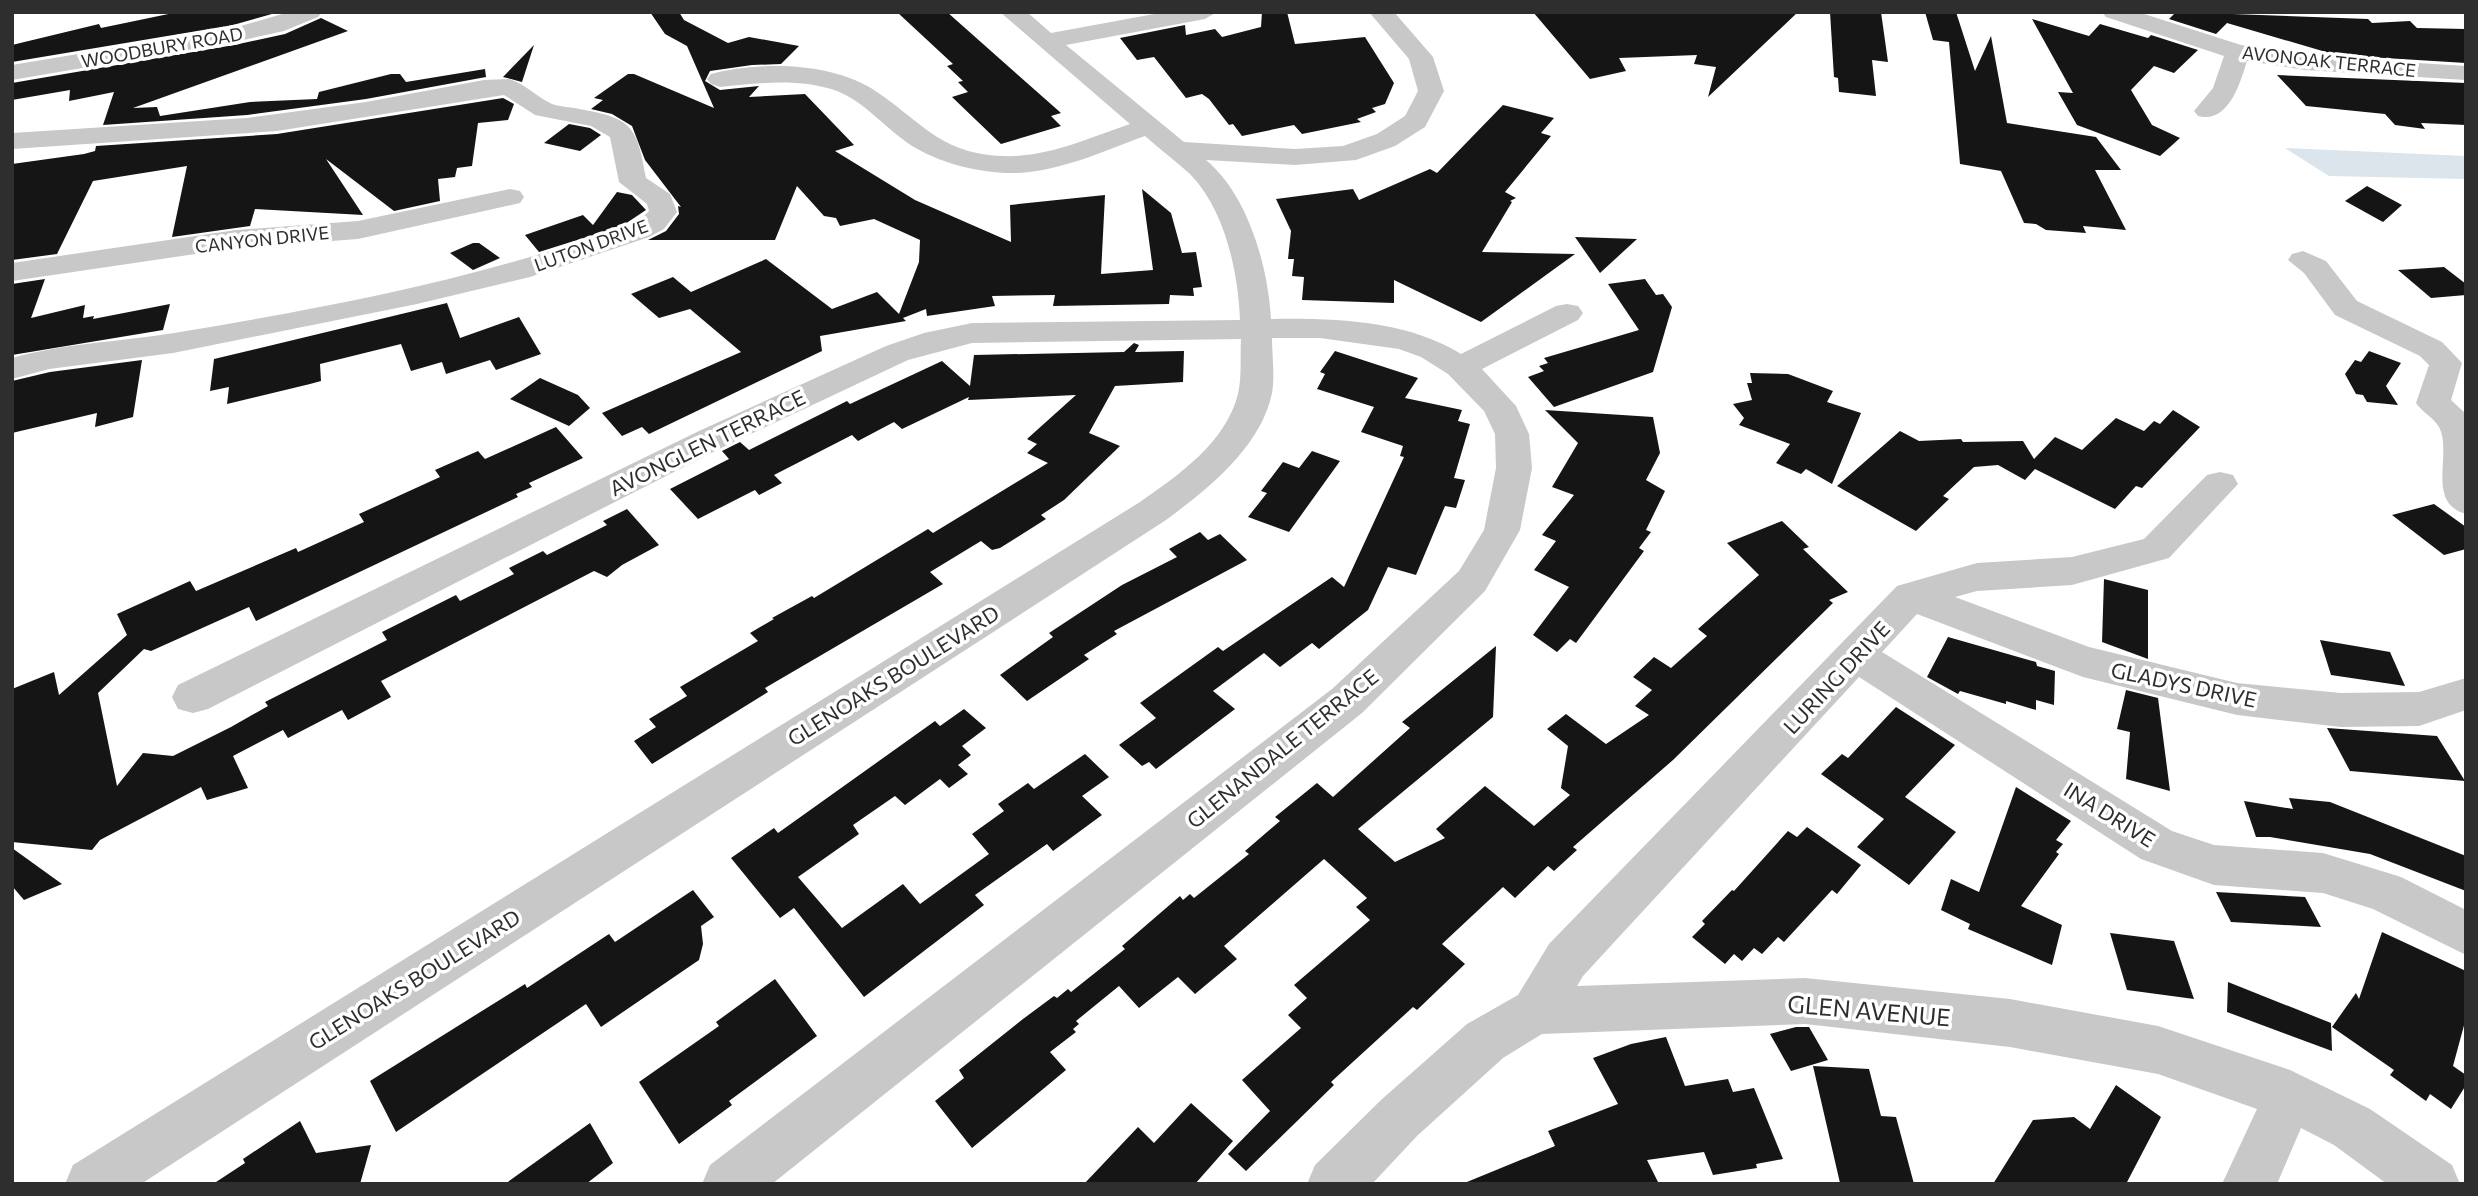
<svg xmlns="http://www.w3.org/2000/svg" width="2478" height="1196" viewBox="0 0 2478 1196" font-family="Commissioner,sans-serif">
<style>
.green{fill:#dbe5eb}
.building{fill:#151515}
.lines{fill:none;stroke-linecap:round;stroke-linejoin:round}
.minor{fill:#c8c8c8;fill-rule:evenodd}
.labels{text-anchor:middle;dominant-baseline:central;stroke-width:7;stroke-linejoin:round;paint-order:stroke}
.far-street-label{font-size:18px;fill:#2e2e2e;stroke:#fff}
.street-label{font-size:21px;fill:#2e2e2e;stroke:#fff}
.near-street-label{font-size:24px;fill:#2e2e2e;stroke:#fff}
</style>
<rect width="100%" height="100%" fill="#fff"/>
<path class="green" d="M2285,148L2466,156V179L2329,176Z"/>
<g class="building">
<path d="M178,12H279L233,25L12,62V45L99,24L101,28Z"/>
<path d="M650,12H679L684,20L728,43L749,37L799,46L781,64L752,65L710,71L705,81L720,90L759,86L749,97L805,94L854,145L835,151L915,200L1011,242L1010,205L1105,195L1101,274L1153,270L1142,189L1171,213L1182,253L1196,252L1202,287L1193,288L1194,296L1170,295L1169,304L1053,306L1055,295L992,296L995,306L927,316L926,309L903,318L906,321L820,336L822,351L649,434L642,427L622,436L602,413L741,352L690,309L659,318L631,294L673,277L691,292L766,259L832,309L877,292L899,314L919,262L920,240L874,219L840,226L836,218L824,216L797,186L775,240H648L666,231L679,214L678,206L681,207L645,160L632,126L612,114L591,109L603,100L594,98L628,74H634L714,108L687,46L665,34Z"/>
<path d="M897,12H947L1061,113L1051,116L1061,126L1001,144L952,97L968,92L958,82L963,81L947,66L953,64Z"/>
<path d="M1262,12H1287L1295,44L1365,37L1394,83L1385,104L1372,108L1376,112L1357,119L1361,122L1302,134L1294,125L1242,136L1233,124L1229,125L1209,99L1202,94L1186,98L1154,57L1137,60L1120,38L1185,25L1186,35L1215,29L1222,37L1261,27Z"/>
<path d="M1533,12H1798L1708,97L1716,67L1694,64L1697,55L1619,58L1626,71L1590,79Z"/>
<path d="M1830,12H1881L1888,62L1872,60L1876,96L1839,92L1838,78L1834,77Z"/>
<path d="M1925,12H1956L1975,71L1991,36L2007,123L2096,137L2121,170H2095L2126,230L2083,226L2086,233L2046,230L2036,224L2024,223L2001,171L1960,164L1949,42L1933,40Z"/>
<path d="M2176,12L2368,19L2372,23L2410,21L2417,28L2466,29V63L2336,55L2227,23L2216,34L2169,19Z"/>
<path d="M321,18L348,31L133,108L157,107L160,116L250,102L317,99L319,92L391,74H400L406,82L485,69L486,77L366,99L247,115L103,125L114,92L69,101L70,90L12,100V83L234,45L285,34Z"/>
<path d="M2032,19L2089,36L2100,24L2148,38L2151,35L2198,50L2174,73L2154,66L2131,90L2152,125L2180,138L2160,156L2077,125L2058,92L2073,93Z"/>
<path d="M534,45L522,82L503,77Z"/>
<path d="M2277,75L2466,83V125L2421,123L2425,129L2395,125L2385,114L2306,106Z"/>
<path d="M503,98L514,104L508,120L478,123L472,166L457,168L455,177L438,179L440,201L394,211L326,159L363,215L255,209L250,226L172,237L187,166L93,181L57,254L12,260V164L84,154L95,151L96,146L277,134Z"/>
<path d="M1503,105L1554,118L1541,133L1551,136L1505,192L1516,198L1510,201L1512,202L1482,252L1575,254L1481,322L1394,280V303L1302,300L1304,277L1292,276L1294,259H1288L1291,231L1276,199L1353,189L1359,200L1430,169L1437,173Z"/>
<path d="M569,124L590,128L601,135L580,151L544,143Z"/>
<path d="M2367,186L2402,205L2383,222L2345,201Z"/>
<path d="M617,192L632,195L646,210L622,226L539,252L525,235L583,215L593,225Z"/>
<path d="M1575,237L1637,239L1600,273Z"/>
<path d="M473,243H479L500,258L473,270L450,253Z"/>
<path d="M2444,267L2466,284V295L2431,298L2398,270Z"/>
<path d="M45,279L31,318L85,305L83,318L94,316L93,319L170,304L163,330L12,355V284Z"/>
<path d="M1645,279L1656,295L1663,294L1672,307L1653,372L1554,407L1528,377L1544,371L1539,366L1548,363L1544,358L1639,330L1608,284Z"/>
<path d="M447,303L460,338L519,317L541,354L496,370L490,360L446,374L442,362L411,371L401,344L320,364L321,381L310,384L227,404L229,387L210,391L214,359Z"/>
<path d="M1134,343L1139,345L1135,352L1184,351L1183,382L1115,386L1089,433L1120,446L1064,500L1041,515L1046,519L1000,548L992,550L981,541L930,572L943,584L765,688L768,692L652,764L634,741L656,727L649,719L687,696L680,687L758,641L750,633L774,619L772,618L812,596L814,598L928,529L933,533L1048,463L1027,453L1037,444L1027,439L1076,395L968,400L969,397L902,429L894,422L858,441L852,435L774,475L782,483L759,495L755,490L698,519L670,489L729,459L722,451L740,442L749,450L847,401L850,404L942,361L970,386L974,355L1124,352Z"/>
<path d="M1335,351L1418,378L1405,398L1462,410L1458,421L1470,424L1454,478L1465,480L1456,508L1445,506L1416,575L1388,567L1368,610L1319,649L1312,643L1280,667L1264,653L1213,691L1235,709L1156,769L1149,762L1142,766L1119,745L1156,718L1140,703L1218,647L1223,651L1332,577L1344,587L1404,457L1400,456L1403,446L1361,432L1374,407L1317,389L1325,374L1320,372Z"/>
<path d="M2369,351L2401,363L2386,386L2398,405L2367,402L2363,395L2356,394L2345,374L2355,360L2361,362Z"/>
<path d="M142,360L133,417L95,427L97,413L12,433V381L50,372Z"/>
<path d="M1750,373L1788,374L1833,391L1827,402L1861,413L1832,484L1806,469L1801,474L1776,463L1790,444L1739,425L1744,418L1733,404L1752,400L1747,383H1752Z"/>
<path d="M540,378L578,395L590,408L569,426L510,399Z"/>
<path d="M1545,410L1653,417L1660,453L1646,480L1665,491L1646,530L1651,532L1639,548L1644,551L1576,643L1570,639L1557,652L1533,635L1569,587L1534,570L1556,541L1542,535L1574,495L1552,487L1578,443Z"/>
<path d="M2173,410L2200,427L2142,488L2136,486L2115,509L2035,469L2025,480L1998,465L1974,467L1943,496L1949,499L1916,531L1837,486L1900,431L1919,441L1961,439L1963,442L2023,441L2034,459L2055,437L2082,450L2116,418L2144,431L2154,421L2160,424Z"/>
<path d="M556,427L583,458L529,483L532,487L516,494L518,497L256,621L249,607L151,651L144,649L98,693L117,786L143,753L173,756L231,727L268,706L265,702L387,640L382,632L456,595L460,601L514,574L509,568L543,551L547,555L607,525L603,521L627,509L659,545L622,565L607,577L594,571L381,681L391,697L348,720L342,710L288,738L283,730L233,756L248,788L207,800L201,787L100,840L92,850L12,842V689L54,672L59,695L127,635L117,614L190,581L196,591L296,548L298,552L364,522L359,514L440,477L435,470L478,451L485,459Z"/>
<path d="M1312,451L1340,461L1289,532L1248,517L1267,493L1261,491L1283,462L1299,468Z"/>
<path d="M2434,504L2466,527V549L2444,555L2392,515Z"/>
<path d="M1782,521L1809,547L1803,549L1848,592L1829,600L1833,603L1673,760L1573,847L1577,850L1554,871L1548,866L1515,898L1503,887L1442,944L1465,964L1417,1010L1413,1007L1331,1082L1334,1085L1246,1171L1228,1154L1270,1111L1242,1080L1301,1028L1288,1015L1307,998L1294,985L1370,920L1356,907L1367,898L1324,859L1224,946L1237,959L1195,994L1178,977L1139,1008L1119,986L1076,1021L1079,1024L1073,1029L1076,1032L1050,1052L1066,1070L972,1148L935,1101L964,1078L959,1070L1023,1019L1054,996L1057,998L1068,989L1071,992L1125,949L1122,946L1180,896L1183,900L1190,894L1194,898L1249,854L1245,851L1280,821L1275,817L1317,783L1333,797L1410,728L1402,722L1496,646L1493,717L1358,829L1395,862L1445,838L1436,829L1485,786L1534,826L1570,795L1561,788L1568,746L1547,729L1566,714L1606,744L1649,715L1635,706L1652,690L1633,677L1654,657L1671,668L1707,636L1698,629L1759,575L1727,543Z"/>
<path d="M1200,532L1208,540L1220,534L1247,560L1114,631L1117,634L1084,655L1089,659L1027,701L1000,675L1053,637L1049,633L1122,585L1177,557L1169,549Z"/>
<path d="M2104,579L2148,590V659L2102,642Z"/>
<path d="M1948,637L2036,662L2037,666L2055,671L2054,705L2036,700V710L2006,701V704L1960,691L1958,694L1927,677Z"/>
<path d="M2320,640L2390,652L2405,686L2331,675Z"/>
<path d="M2126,690L2158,698L2170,791L2126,779L2130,732L2117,729Z"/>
<path d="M1896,707L1955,745L1905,797L1956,832L1909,885L1857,847L1884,819L1821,774L1842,754L1848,758Z"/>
<path d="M964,709L986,728L962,746L971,755L958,765L968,774L949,788L940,779L905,805L895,796L853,825L859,834L798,877L842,928L903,884L920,904L989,854L972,834L1004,811L998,804L1028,783L1034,789L1085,754L1109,777L1082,796L1102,815L1053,851L1047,844L975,895L984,905L864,997L794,908L780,918L731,858L774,828L778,833L935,721L940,726Z"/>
<path d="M2327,728L2437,736L2465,781L2350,771Z"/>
<path d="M2016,787L2071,821L2056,840L2063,844L2056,852L2059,854L2021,906L2062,925L2052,965L1968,929L1970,924L1941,910L1951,879L1979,892Z"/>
<path d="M2289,798L2330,802L2466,856V891L2370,854L2270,837H2256L2244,801L2293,809Z"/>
<path d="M1807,827L1861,865L1837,894L1832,890L1784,942L1778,937L1762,954L1754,948L1742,961L1734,954L1725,964L1692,937L1705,924L1702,921L1732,890L1734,891L1788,831L1797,837Z"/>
<path d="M12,848L62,884L24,900L12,886Z"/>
<path d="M693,890L714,917L701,926L703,944L699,960L601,1027L586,1004L396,1132L370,1081L525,984L527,988L609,934L615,942Z"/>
<path d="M2216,892L2305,897L2321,927L2231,922Z"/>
<path d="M2382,932L2466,971V1018L2453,1066L2466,1075V1085L2451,1109L2430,1094L2426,1101L2390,1075L2394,1070L2332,1027L2356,993L2359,999Z"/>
<path d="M2110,933L2174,941L2194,999L2127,990Z"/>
<path d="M775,979L817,1036L729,1101L732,1105L679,1144L639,1082L719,1026L716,1022Z"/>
<path d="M2228,982L2331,1023L2332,1051L2227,1012Z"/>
<path d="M1796,1027H1809L1828,1060L1791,1071L1770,1034Z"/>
<path d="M1666,1037L1685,1086L1728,1079L1733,1092L1754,1088L1783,1159L1756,1164L1757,1168L1713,1175L1704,1152L1647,1160L1659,1184H1462L1555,1146L1548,1131L1618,1104L1593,1058L1631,1044Z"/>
<path d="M1813,1066L1869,1069L1881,1116L1896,1117L1914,1184L1840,1183Z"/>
<path d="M2116,1085L2161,1117L2126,1184H1993L2033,1120L2074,1117L2090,1129Z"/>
<path d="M1191,1103L1233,1141L1195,1184H1084L1138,1127L1154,1143Z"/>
<path d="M300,1121L316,1153L371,1145L360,1184H213L245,1163L243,1159Z"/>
<path d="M590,1123L613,1163L586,1184H505Z"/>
</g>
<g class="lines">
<g class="minor">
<path d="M289,12H322L318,17L284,31L234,42L12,80V65L234,28Z"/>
<path d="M1000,12H1027L1051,33L1165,12H1217L1205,19L1066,45L1184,142L1295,149L1343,146L1377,134L1405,116L1418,91L1409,59L1369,12H1394L1433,57L1444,91L1425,127L1395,146L1356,160L1295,165L1206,160C1248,195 1268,266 1271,319C1334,318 1406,320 1461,354L1556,306L1567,304L1578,306L1583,313L1578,320L1482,369L1516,406L1529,434L1532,468L1520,530L1485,591L1362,713L772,1184H702L710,1165L1332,689L1459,571L1484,530L1496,468L1495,434L1484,411L1448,374L1421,357L1399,349L1320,338H1272C1272,356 1275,376 1272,393C1261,447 1208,489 1166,520L141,1184H65L73,1165L1140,502C1179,475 1226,442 1238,394C1242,377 1240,356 1241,339L972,343L908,360L723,447L208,709L193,713L178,709L172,697L178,685L699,431L886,346L924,333L972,323L1240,320C1238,271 1225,210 1190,174C1176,161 1159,149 1145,136C1104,151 1061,171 1017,173C979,174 931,162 901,138C880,122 862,101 837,91C800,78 758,83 720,87L711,84L707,79L711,74C761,61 833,62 877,92C923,123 940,153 1002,156C1047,158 1088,138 1130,124Z"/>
<path d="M2102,12H2138L2241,45L2305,56L2466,66V80L2305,70L2247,61C2240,84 2228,124 2198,116L2194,111L2213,88L2224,56L2106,17Z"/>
<path d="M509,79C526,84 536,97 552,104C560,107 571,107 579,109C633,118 637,127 646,178L670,194L677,212L664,229L649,237L530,277L417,304L173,353L49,369L12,379V358C65,343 120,342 174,333C307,311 443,286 572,244C595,236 632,231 649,211L647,204L619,182L610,137L591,126L535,115L504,95L277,131L12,149V133L247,118L366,102L484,80Z"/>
<path d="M510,189L520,191L524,197L520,203L358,239L236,248L12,281V263L236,230L358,221Z"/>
<path d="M2303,251L2326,261L2357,301L2442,342L2462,363L2451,400L2466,414V514C2425,503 2453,453 2439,427C2434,418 2422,412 2416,403L2429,365L2420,356L2335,315L2304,273L2288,260L2292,254Z"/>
<path d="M2220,472L2233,475L2238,484L2169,558L2072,585L1977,591L1955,597L2089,647L2237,683L2341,693L2419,692L2466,678V710L2419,726L2341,727L2237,715L2083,677L1917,614L1882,652L2172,831L2214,845L2323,853L2401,877L2466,910V955L2373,909L2323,893L2214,885L2141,859L1859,677L1583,976L1577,986L1805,978L2010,999L2158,1026L2290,1070L2370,1109L2452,1165L2460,1184H2387L2334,1145L2301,1128L2277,1184H2222L2257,1109L2158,1074L2010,1047L1805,1024L1542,1034L1503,1058L1417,1136L1372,1184H1307L1315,1165L1381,1100L1467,1024L1518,995L1549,944L1897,586L1977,563L2072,557L2144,539L2207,475Z"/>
</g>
</g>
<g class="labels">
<g class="far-street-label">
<text transform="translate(162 47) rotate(-10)">WOODBURY ROAD</text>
<text transform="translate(2329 61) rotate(6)">AVONOAK TERRACE</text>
<text transform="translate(262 239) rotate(-6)">CANYON DRIVE</text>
<text transform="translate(591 245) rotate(-20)">LUTON DRIVE</text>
</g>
<g class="street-label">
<text transform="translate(707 442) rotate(-26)">AVONGLEN TERRACE</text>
<text transform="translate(893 675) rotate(-32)">GLENOAKS BOULEVARD</text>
<text transform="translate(1836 677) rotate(-47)">LURING DRIVE</text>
<text transform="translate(2184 684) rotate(12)">GLADYS DRIVE</text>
<text transform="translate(1282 748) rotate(-39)">GLENANDALE TERRACE</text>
<text transform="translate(2110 814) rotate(32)">INA DRIVE</text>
<text transform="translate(414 979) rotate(-32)">GLENOAKS BOULEVARD</text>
</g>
<g class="near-street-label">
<text transform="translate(1869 1010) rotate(5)">GLEN AVENUE</text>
</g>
</g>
<rect width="2478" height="1196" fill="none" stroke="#2e2e2e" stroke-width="28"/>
</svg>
